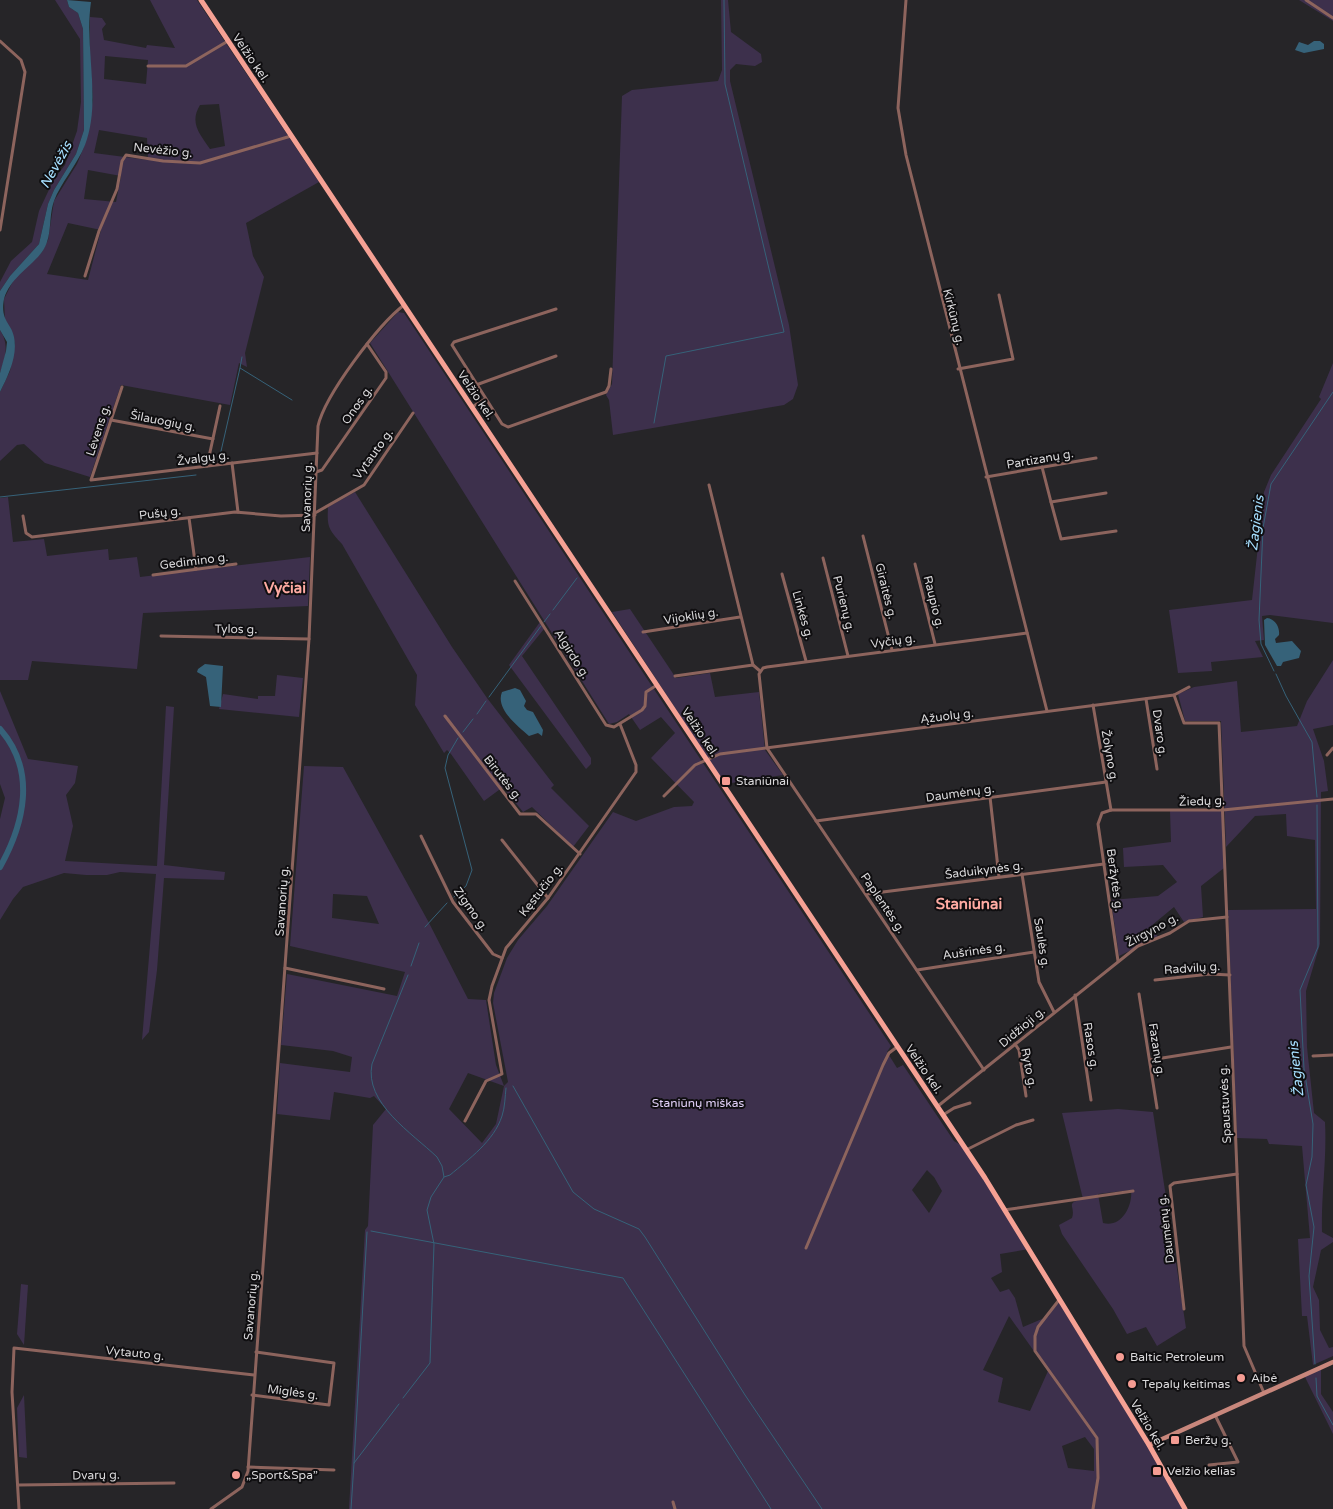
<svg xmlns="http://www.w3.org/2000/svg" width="1333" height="1509" viewBox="0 0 1333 1509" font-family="'Varela Round',sans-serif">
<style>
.green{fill:#3d304c;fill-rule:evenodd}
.water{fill:#366279}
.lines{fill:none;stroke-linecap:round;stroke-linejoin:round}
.stream{stroke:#366279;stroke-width:1}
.river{stroke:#366279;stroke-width:6}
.minor{stroke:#8d645d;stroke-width:3}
.secondary{stroke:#c8877c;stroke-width:4.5}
.primary{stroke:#f6a194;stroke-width:5}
.poi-dot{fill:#f59c93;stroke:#0f0e10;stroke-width:2}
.labels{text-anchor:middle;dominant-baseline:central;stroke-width:4;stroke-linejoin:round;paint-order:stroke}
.street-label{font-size:12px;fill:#dad9db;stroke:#0f0e10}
.poi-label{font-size:12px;fill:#dad9db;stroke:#0f0e10;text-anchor:start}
.park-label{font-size:12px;fill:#e0cff6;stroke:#0f0e10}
.water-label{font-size:14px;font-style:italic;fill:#a5defe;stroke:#0f0e10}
.quarter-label{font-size:15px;font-weight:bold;fill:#ffaba3;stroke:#0f0e10}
</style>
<rect width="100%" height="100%" fill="#262528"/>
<g class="green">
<path d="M55,0H67L69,7L78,13L83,29L84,130L76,154L54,190L48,204L39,244L10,276L0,291V282L11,261L32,242L39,211L54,179L65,165L77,131L81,102L80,39Z"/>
<path d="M150,0H197L319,182L246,223L253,256L264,277L245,353L247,367L239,363L230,405L121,385L90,477L45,463L24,444L17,445L0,461V392L10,371L15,343L9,328L5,323L4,299L15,277L42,252L48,240L54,201L77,164L85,144L93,100L90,58V17L102,18L106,24L102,29L104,40L146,48L147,45L175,48ZM105,56L148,60L146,84L104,79ZM219,104L225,146L210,149C200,134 189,123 200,105ZM99,130L147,138L148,160L94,153ZM88,170L121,176L116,202L84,199ZM68,223L101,230L88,280L47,274Z"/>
<path d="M721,0H728L731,32L761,54L762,62L755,66L736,64L730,70V81L789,325L798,385L793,399L784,405L613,435L609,400L606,395L612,384L622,96L632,90L718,81L722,70Z"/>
<path d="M1299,0H1333V21Z"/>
<path d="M398,312L404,313L891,1046L887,1052L897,1068L903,1065L954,1141L964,1147L1029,1249L1000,1254L1002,1272L991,1278L1000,1292L1009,1289L1015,1298L1023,1327L1049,1316L1054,1305L1059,1303L1186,1509H349L365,1230L368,1226L373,1125L386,1109L374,1096L370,1098L334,1092L330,1120L277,1114L280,1063L350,1072L352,1057L333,1051L281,1045L287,974L397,996L405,972L290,946L304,766L343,767L428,921L468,999L486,1000L496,1065L504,1086L508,1082L493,1003L494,993L507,958L518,940L547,906L613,812L636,821L674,807L692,806L694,802L651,758L675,733L661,717L640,730L629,714L617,722L609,724L370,343ZM333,894L367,896L379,924L332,918ZM468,1073L504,1086L496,1124L482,1143L449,1109ZM927,1170L934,1177L942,1191L929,1213L912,1190ZM1009,1316L1048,1371L1030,1411L998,1402L1003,1378L983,1370ZM1085,1437L1094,1449V1471L1068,1468L1062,1446Z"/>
<path d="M0,330C9,344 6,357 0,373Z"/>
<path d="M1333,363V623L1270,615L1262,616L1264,640L1255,641L1263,657L1211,662L1212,671L1178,673L1169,610L1252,600L1264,492L1271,475L1321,399L1319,397Z"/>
<path d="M355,492L452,647L487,698L554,785L551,788L589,826L573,847L532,807L523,812L503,787L484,801L451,754L447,750L444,753L415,705L417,675L342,544C328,529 327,527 328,507Z"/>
<path d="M8,497L13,542L44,539L47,556L108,549L109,560L137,557L140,577L310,557L308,606L143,613L137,669L32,661L28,680H0V498Z"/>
<path d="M630,609L676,678L710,673L715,697L759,692L765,750L783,775L725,784L612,612Z"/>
<path d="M540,622L544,629L522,656L591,758V764L586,769L509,665Z"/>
<path d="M1333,660V725L1313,729L1324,761L1328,791L1321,792L1320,944L1306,991L1307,1047L1314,1113L1325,1122C1327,1159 1321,1195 1322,1232L1333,1238V1242L1321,1250L1313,1287L1319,1300L1320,1330L1329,1348L1333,1347V1356L1313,1365L1307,1316H1302L1298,1239L1310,1238L1302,1146L1269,1144L1267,1139L1237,1138L1228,910L1316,909L1315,840L1287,836L1286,814L1255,816L1226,847L1221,721H1185L1178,694L1194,687L1237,681L1241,732L1297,726L1307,701Z"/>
<path d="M277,675L303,678L299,717L219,709L223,694L258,699V696H275Z"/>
<path d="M0,691L28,759L78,766L75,783L66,795L73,826L65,861L157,866L166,706L174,707L164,865L225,872L224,880L164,878L157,970L149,1032L142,1040L156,874L120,872L107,875H86L64,873L23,887L13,899L0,920V819L5,798L0,784Z"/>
<path d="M1223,810L1224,868L1201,886L1203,917L1184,922L1174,907L1151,926L1158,937L1119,956L1111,900L1158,896L1177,882L1163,865L1124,867L1123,848L1171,842L1170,811Z"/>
<path d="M1118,1109L1153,1112L1186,1328L1157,1346L1146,1327L1127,1334L1113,1309L1062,1234L1059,1225L1072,1218C1076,1206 1064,1203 1083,1199L1062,1113ZM1131,1190C1133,1205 1122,1228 1103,1223L1098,1194Z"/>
<path d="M21,1284L28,1285L24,1345L17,1334Z"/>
<path d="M1321,1367V1394L1333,1412V1434L1304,1375Z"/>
<path d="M24,1395L27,1458L19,1457L17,1408Z"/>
</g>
<g class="water">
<path d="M67,0L91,2C84,49 102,100 85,145C77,165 60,184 54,201C48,218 53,237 42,252C29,269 10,278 4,299C0,321 11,322 14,337C18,356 8,376 0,392V373L6,351L7,342L0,330V291L10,276L39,244L48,204L54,190L76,154L84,130L83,29L78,13L69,7Z"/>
<path d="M1314,41H1320L1324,44V49L1304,53L1295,50L1299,42L1308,45Z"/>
<path d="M1267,618C1275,619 1280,627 1279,635L1275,639L1276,643L1292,641L1301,651L1299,658L1283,662L1281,666H1277L1265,645L1264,620Z"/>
<path d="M205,664L223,666L221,707L210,706L206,677L197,672L198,669Z"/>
<path d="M515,688L520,690L526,701L524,706L527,710L533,712L543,730L542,736L538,733L529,736C518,726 495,709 502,692Z"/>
</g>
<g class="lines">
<g class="stream">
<path d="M240,368L242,357"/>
<path d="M654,423L666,356L784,332L725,84L724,0"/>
<path d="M219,460L240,368L292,400"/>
<path d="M0,497L196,475"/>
<path d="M553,610L577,578"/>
<path d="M544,622L550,614"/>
<path d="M1274,671L1261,644L1259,620L1263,528L1271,484L1333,392"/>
<path d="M1276,674L1286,696L1312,742L1317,797"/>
<path d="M489,697L541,626"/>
<path d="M477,714L486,701"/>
<path d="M463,732L473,719"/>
<path d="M454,897L466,886L472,870L445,768L448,755L458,738"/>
<path d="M425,927L447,903"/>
<path d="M411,966L419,943"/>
<path d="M513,1086L573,1192L594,1209L639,1229L645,1237L745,1395L822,1509"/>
<path d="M444,1177L450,1175C469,1159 494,1141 502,1116C505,1107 505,1097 506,1088"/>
<path d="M371,1231L623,1278L771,1509"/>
<path d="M1315,1364L1309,1276L1314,1227L1306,1185L1312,1157L1313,1124L1304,1069L1300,990L1318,947L1317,805"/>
<path d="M1316,1378L1317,1396L1333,1425"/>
<path d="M403,1398L430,1363L434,1244L427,1210L431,1197L444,1177L442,1166L437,1157C412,1133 364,1103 372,1064L408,975"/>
<path d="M354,1463L367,1232"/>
<path d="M351,1509L354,1463L399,1404"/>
</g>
<path class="river" d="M0,729C37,771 24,824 0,867"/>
<g class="minor">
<path d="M906,0L898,108L906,155L1047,711"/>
<path d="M1306,0L1333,18"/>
<path d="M0,41L21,60L25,72L0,230"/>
<path d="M148,66H186L228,41"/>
<path d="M85,276L99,231L117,189L122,161L126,155L163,161L200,163L291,136"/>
<path d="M556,309L454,342L452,345L502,424L508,427L606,392L609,386L611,369"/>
<path d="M958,369L1013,359L999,295"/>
<path d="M476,385L556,356"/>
<path d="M122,387L91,480L317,453"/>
<path d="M472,407L485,399"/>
<path d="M111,420L213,439"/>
<path d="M232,463L238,512"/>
<path d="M207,466L220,406"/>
<path d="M1042,467L1051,502L1106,493"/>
<path d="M316,472L322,470L386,378V372L367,344"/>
<path d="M986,477L1096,458"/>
<path d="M709,485L753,665"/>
<path d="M1051,502L1061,539L1116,531"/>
<path d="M315,513L364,485L413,413"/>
<path d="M23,516L26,533L32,537L235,512L281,516L315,515"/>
<path d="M189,518L196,569"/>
<path d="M863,536L892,650"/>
<path d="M823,558L848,656"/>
<path d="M915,564L935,644"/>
<path d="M782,574L806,661"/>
<path d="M153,575L236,564"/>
<path d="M515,581L606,725L614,727L642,710L645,706L646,692L657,685"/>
<path d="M643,632L740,617"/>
<path d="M161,636L309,639"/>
<path d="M675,676L753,665L760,671"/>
<path d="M1174,695L1184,723H1219L1244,1346L1264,1393"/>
<path d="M1146,699L1157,769"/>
<path d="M1093,705L1111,810"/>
<path d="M445,716L520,814H536L580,854"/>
<path d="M1327,755L1333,748"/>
<path d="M664,796L695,765L720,754L1174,695L1189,687"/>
<path d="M990,797L999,877"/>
<path d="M816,821L1106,782"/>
<path d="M421,836L453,902L493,954L502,958"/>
<path d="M502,840L548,898"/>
<path d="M1022,874L1039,982L1054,1012"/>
<path d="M867,894L1104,864"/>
<path d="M1118,961L1098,824L1102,813L1111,810H1223L1333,799"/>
<path d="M285,968L384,989"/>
<path d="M917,970L1034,952"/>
<path d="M1155,980L1210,974L1230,975"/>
<path d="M1139,994L1157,1108"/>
<path d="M1075,995L1091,1100"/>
<path d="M1015,1044L1019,1050L1026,1096"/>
<path d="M1313,1056L1333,1055"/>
<path d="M1150,1060L1231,1047"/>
<path d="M984,1070L767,748L759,674L763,668L767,667L1027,633"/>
<path d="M938,1106L1138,946L1170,933L1189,921L1227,917"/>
<path d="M943,1115L954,1108L970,1103"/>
<path d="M465,1121L486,1081L502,1074L489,1000L492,986L506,948L548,898L636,772V765L620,724"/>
<path d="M966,1150L1016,1125L1033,1120"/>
<path d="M1004,1210L1133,1191"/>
<path d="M806,1248L883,1065L889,1053L897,1047"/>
<path d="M1059,1300L1038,1327L1035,1336V1351L1097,1438L1098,1478L1093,1509"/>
<path d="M1184,1309L1170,1186L1174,1183L1237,1174"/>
<path d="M252,1395L329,1405L334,1363L256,1352"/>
<path d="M1209,1465L1238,1462L1215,1415"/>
<path d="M248,1467L334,1470"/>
<path d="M18,1485L174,1483"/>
<path d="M673,1502L675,1509"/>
<path d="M19,1509L12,1392L14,1348L254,1375"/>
<path d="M211,1509L242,1487L248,1471L309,639L318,426C325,395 378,325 404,305"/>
</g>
<path class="secondary" d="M1149,1445L1333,1362"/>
<path class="primary" d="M201,0L985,1178L1149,1445L1185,1509"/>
</g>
<g class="poi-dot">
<rect x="721" y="776" width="10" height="10" rx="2.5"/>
<circle cx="1120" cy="1357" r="5"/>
<circle cx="1241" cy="1378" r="5"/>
<circle cx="1132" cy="1384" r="5"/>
<rect x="1170" y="1435" width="10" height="10" rx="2.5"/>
<rect x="1152" y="1466" width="10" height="10" rx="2.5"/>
<circle cx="236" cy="1475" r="5"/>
</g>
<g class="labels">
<g class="street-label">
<text transform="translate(251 58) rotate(56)">Velžio kel.</text>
<text transform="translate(163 150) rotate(6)">Nevėžio g.</text>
<text transform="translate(954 317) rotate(76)">Kirkūnų g.</text>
<text transform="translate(476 395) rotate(56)">Velžio kel.</text>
<text transform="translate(357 405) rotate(-55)">Onos g.</text>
<text transform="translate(163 421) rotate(11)">Šilauogių g.</text>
<text transform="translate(98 430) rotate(-72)">Lėvens g.</text>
<text transform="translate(373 454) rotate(-54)">Vytauto g.</text>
<text transform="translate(203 458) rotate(-7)">Žvalgų g.</text>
<text transform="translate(1040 459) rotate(-10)">Partizanų g.</text>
<text transform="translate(307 497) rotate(-88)">Savanorių g.</text>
<text transform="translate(160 513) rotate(-7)">Pušų g.</text>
<text transform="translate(194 561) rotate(-7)">Gedimino g.</text>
<text transform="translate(886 591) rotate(76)">Giraitės g.</text>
<text transform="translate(934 602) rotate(76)">Raupio g.</text>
<text transform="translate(844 604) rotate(76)">Purienų g.</text>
<text transform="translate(803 615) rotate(74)">Linkės g.</text>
<text transform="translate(691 616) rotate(-9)">Vijoklių g.</text>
<text transform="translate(236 629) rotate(1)">Tylos g.</text>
<text transform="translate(893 641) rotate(-8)">Vyčių g.</text>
<text transform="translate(572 654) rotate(58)">Algirdo g.</text>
<text transform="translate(947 716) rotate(-7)">Ąžuolų g.</text>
<text transform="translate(700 732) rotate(56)">Velžio kel.</text>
<text transform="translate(1160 733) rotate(82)">Dvaro g.</text>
<text transform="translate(1110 756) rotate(80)">Žolyno g.</text>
<text transform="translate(503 778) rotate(52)">Birutės g.</text>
<text transform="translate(960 793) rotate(-8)">Daumėnų g.</text>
<text transform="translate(1202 801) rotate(-2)">Žiedų g.</text>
<text transform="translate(984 870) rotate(-7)">Šaduikynės g.</text>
<text transform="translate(1115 880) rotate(82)">Beržytės g.</text>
<text transform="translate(541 890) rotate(-52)">Kęstučio g.</text>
<text transform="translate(282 901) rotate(-86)">Savanorių g.</text>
<text transform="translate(883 903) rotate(56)">Paplentės g.</text>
<text transform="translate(471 909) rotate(55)">Zigmo g.</text>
<text transform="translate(1152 930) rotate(-28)">Žirgyno g.</text>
<text transform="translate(1042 943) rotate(81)">Saulės g.</text>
<text transform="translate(974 951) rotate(-8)">Aušrinės g.</text>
<text transform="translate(1192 968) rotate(-4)">Radvilų g.</text>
<text transform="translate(1022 1027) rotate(-40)">Didžioji g.</text>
<text transform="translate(1091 1046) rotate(81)">Rasos g.</text>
<text transform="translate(1157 1050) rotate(81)">Fazanų g.</text>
<text transform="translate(1029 1068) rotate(79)">Ryto g.</text>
<text transform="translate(924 1069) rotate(56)">Velžio kel.</text>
<text transform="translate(1225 1104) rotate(-93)">Spaustuvės g.</text>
<text transform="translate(1166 1229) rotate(-97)">Daumėnų g.</text>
<text transform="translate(251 1305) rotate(-85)">Savanorių g.</text>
<text transform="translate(135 1353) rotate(6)">Vytauto g.</text>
<text transform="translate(293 1392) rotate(8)">Miglės g.</text>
<text transform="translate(1148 1425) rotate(59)">Velžio kel.</text>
<text transform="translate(96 1475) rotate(-1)">Dvarų g.</text>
</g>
<g class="poi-label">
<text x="736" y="781">Staniūnai</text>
<text x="1130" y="1357">Baltic Petroleum</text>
<text x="1251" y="1378">Aibė</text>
<text x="1142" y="1384">Tepalų keitimas</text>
<text x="1185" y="1440">Beržų g.</text>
<text x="1167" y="1471">Velžio kelias</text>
<text x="246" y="1475">„Sport&amp;Spa”</text>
</g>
<g class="park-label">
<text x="698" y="1103">Staniūnų miškas</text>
</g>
<g class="water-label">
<text transform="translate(56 165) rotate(-61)">Nevėžis</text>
<text transform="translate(1256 523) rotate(-83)">Žagienis</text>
<text transform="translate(1296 1069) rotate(-96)">Žagienis</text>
</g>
<g class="quarter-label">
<text x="285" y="588">Vyčiai</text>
<text x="969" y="904">Staniūnai</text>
</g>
</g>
</svg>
